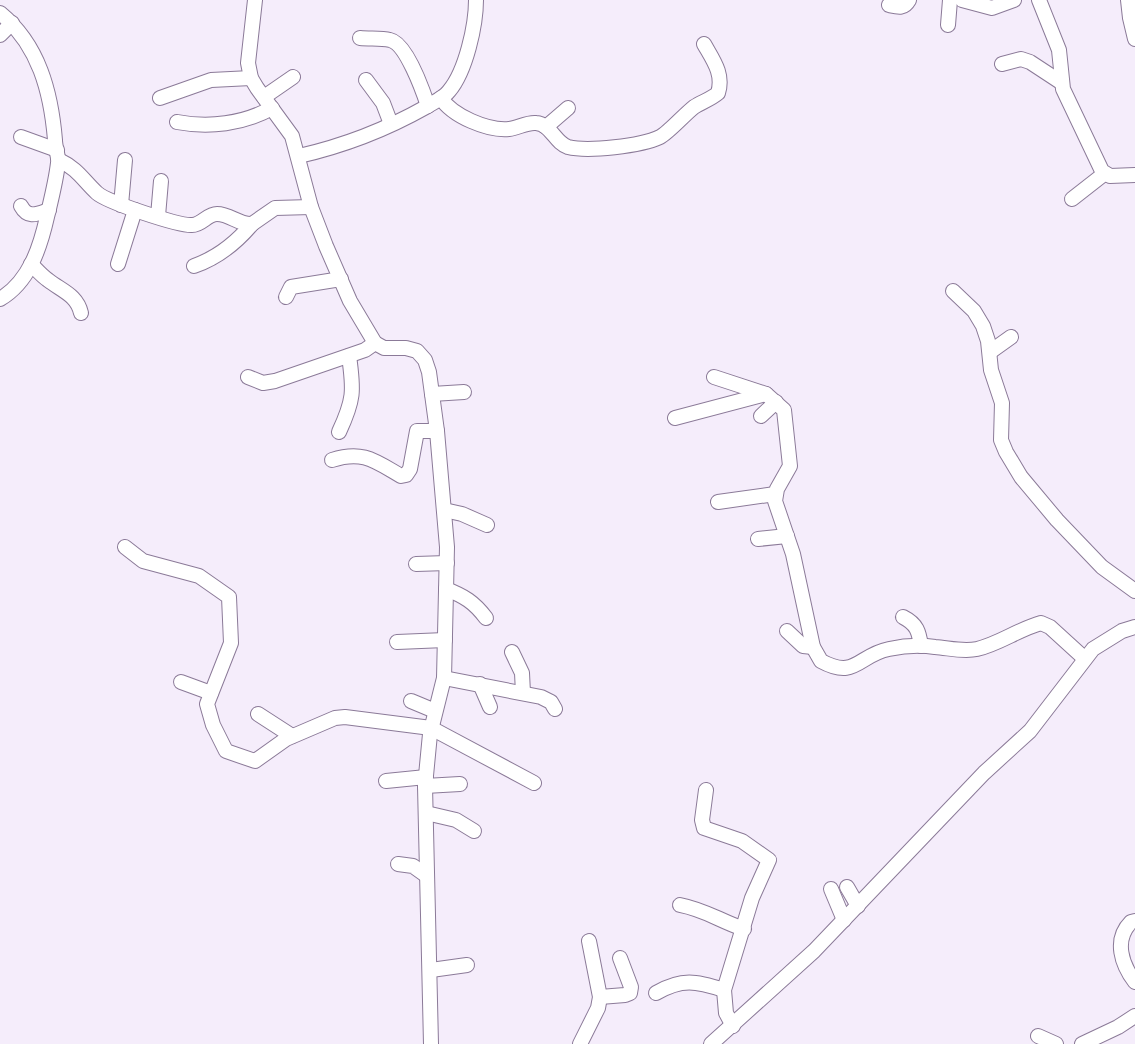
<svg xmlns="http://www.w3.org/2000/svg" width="1135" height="1044" viewBox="0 0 1135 1044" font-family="Roboto,sans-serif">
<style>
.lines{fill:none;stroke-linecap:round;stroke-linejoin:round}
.minor-casing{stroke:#8b7a98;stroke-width:16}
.minor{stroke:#fff;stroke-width:14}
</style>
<rect width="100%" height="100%" fill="#f5edfb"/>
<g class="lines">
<defs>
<g id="minor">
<path d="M255,0L248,63L251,78L257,88L292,136L311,207L326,246L350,301L375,343L384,348H406L417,351L425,360L429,372L437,431L447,547L444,678L430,734L425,786L431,1044"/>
<path d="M962,0L992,8L1014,0"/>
<path d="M1039,0L1059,50L1063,89L1102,171L1110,176L1135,175"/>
<path d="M1128,0L1130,18L1135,39"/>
<path d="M889,5C898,7 904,9 909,0"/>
<path d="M0,13C39,45 51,92 55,140C55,148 59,156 58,163C56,181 51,200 47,217C40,248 29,282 0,299"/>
<path d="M948,25L950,0"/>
<path d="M0,35L12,23"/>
<path d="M360,38C370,39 381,38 390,40C406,43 423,91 428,106"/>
<path d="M1002,64L1021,59L1030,62L1062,83"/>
<path d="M366,80L383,103L391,124"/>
<path d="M264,97L293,77"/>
<path d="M160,98L211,80L251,78"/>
<path d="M441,98C452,116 488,131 509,129C518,128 527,122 536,123C551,124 555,143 568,147C588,152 641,146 660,137C668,133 685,114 694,107C702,102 711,99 718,93C724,74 713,60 704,44"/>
<path d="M177,122C209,128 243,124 272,108"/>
<path d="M546,127L568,108"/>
<path d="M21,137L57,150"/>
<path d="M299,156C343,146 387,129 426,107C434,102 444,98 449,91C466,71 476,25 476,0"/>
<path d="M59,160C78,169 83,180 97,193C107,202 179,226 192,225C202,225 207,214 217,214C230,214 239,225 252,224L275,208L311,207"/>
<path d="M1072,199L1104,174"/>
<path d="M121,205L125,160"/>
<path d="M21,206C28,219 37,214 49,210"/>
<path d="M158,216L161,181"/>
<path d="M31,264C37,270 42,276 48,280C62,291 77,295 81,313"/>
<path d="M118,264L135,210"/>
<path d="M194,266C217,258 236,243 252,224"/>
<path d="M953,291L974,311L983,326L988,341L991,370L1002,403L1001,440L1006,452L1021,477L1057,520L1102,567L1135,591"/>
<path d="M286,297L291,287L341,279"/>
<path d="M990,352L1011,337"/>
<path d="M248,377L263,383L275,381L365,350L375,343"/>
<path d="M714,377L766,394L784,410L790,466L777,489L775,501L793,554L813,647L821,661C856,680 858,655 889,649C903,646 921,645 935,647C949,648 963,652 977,649C999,644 1019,629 1041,623L1050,627L1084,658"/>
<path d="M432,394L464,392"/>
<path d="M761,416L776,402"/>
<path d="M675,418L766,394"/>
<path d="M339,432C354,400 354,391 349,356"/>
<path d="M332,460C363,450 375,461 401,476L406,475L410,469L417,431H437"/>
<path d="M718,502L775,494"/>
<path d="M444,510L462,514L487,525"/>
<path d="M758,539L787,536"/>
<path d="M125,547L143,561L199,576L229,597L231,643L207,704L213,725L226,751L255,761L286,739L335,718L345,717L431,728L534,783"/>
<path d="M416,564L447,563"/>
<path d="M446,589C464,596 474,602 486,618"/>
<path d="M903,617C917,624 919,632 921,646"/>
<path d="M787,631L803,646L813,647"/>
<path d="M397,642L445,640"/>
<path d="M512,652L522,673L523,693"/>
<path d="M444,678L541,697L551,702L555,709"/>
<path d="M181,682L211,693"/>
<path d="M480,684L490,707"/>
<path d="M411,701L435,711"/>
<path d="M258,714L292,736"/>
<path d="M386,781L426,777"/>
<path d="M425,786L460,784"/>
<path d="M706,790L702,820L704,828L742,841L769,860L752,898L724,990L726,1013L733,1026"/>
<path d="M426,813L456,820L474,831"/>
<path d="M398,864L413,866L427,876"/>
<path d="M847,887L858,906"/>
<path d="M831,889L844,920"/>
<path d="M680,905C706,910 720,921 744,929"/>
<path d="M1135,921L1131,922C1113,940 1122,965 1135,982"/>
<path d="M431,970L467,965"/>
<path d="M656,993C682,978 696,981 724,990"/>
<path d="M600,997L625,995L630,993L631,987L620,958"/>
<path d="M1038,1036L1056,1044"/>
<path d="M580,1044L598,1008L600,997L589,941"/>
<path d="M711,1044L814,951L984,773L1030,731L1093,649L1122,631L1135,627"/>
<path d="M1082,1044L1118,1027L1135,1016"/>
</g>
</defs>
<use href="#minor" class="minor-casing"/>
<use href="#minor" class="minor"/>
</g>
</svg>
